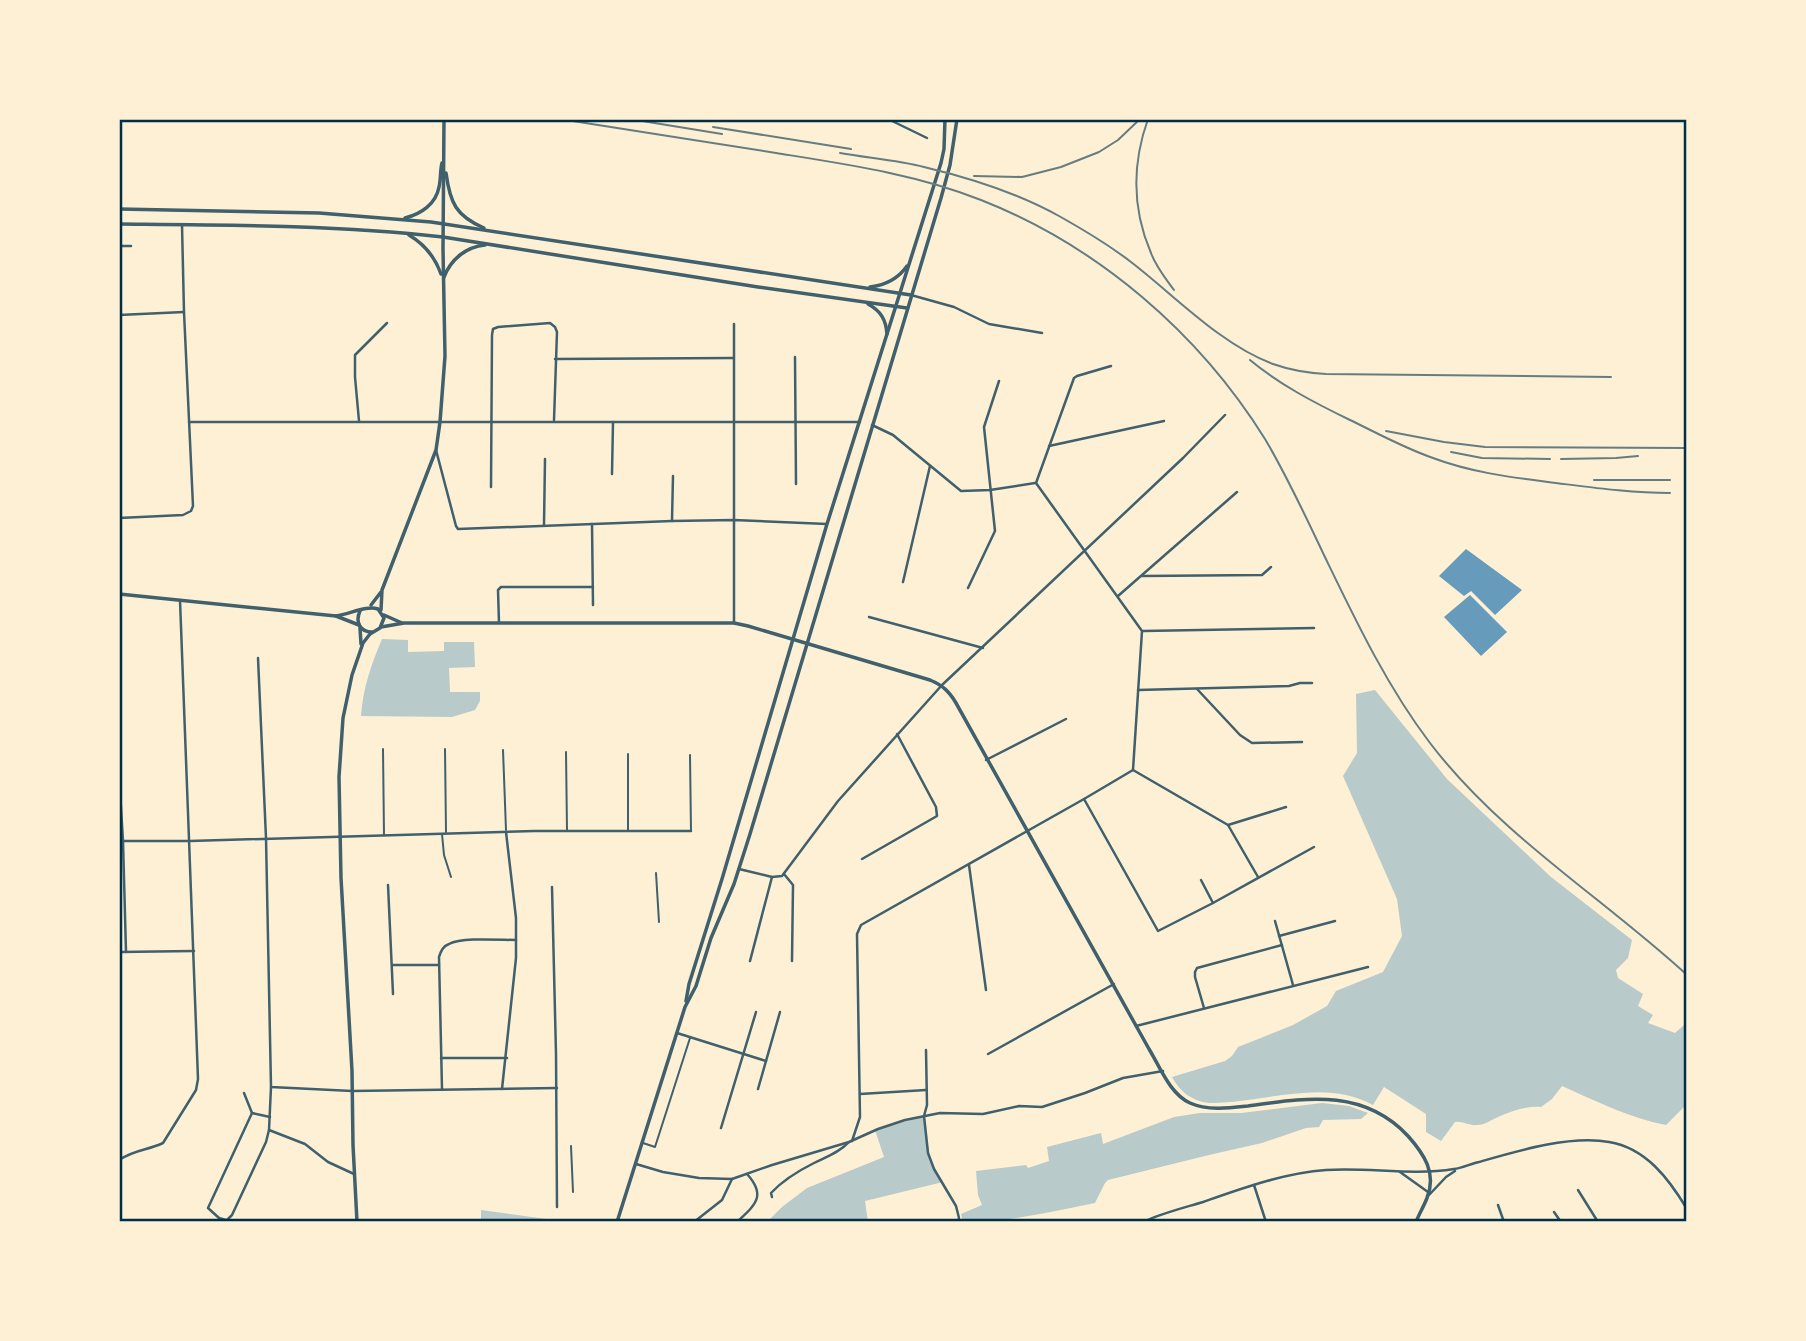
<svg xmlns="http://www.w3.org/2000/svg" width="1806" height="1341" viewBox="0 0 1806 1341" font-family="'DejaVu Sans',sans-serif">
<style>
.green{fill:#b9caca}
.water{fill:#669bbc}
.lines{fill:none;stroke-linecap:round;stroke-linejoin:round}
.service{stroke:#3f606c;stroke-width:2}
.pedestrian{stroke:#3f606c;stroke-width:2}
.minor{stroke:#3f606c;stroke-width:2.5}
.tertiary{stroke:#3f606c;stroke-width:3.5}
.rail{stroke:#657d81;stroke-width:2}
.neatline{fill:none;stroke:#003049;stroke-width:2.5}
</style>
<rect width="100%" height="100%" fill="#fdf0d5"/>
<g class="green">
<path d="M382,639L408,640V652L444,651V642H474L475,667L449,668L450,692H480V701L475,710L452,717L361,716C363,688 371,665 382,639Z"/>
<path d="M1375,690L1447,779L1551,877L1632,940L1628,958L1616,970L1618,978L1643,994L1638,1006L1653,1015L1648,1023L1675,1033L1684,1025L1687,1027V1104L1666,1125C1629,1118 1596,1101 1562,1086L1552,1099L1541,1107C1525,1106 1512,1111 1498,1117C1491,1120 1485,1125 1477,1125C1469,1126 1463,1121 1455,1122L1441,1141L1426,1132V1114L1384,1087L1373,1105C1322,1077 1263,1104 1209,1103C1192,1101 1180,1092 1172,1077L1225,1061L1232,1056L1238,1047L1293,1025L1327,1006L1336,991L1383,972L1402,936L1397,899L1343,776L1357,753L1356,694Z"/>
<path d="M1322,1103L1349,1106L1368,1113L1361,1119L1323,1120L1319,1127L1306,1128L1262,1143L1209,1155L1108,1180L1105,1183L1095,1203C1052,1212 1007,1222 963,1222L961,1214L982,1205L978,1195L976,1171L1026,1165L1028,1168L1049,1161L1047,1147L1101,1133L1103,1144L1174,1117L1200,1113H1241Z"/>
<path d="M924,1116L930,1160L943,1182L865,1201L868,1222H767L782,1207L807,1188L884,1157L875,1130Z"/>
<path d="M481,1210L568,1222H481Z"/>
</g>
<g class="water">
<path d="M1466,549L1522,590L1495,615L1471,591L1464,596L1439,576Z"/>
<path d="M1470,595L1507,632L1481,656L1444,617Z"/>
</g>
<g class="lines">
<g class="service">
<path d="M383,749L384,835"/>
<path d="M445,749L446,832"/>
<path d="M503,750L506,830"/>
<path d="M566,752L567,830"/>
<path d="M628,754V830"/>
<path d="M690,755L691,831"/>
<path d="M442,834L444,855L451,877"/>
<path d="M656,873L659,922"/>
<path d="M571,1146L573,1192"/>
</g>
<path class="pedestrian" d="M643,1143L655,1147L690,1038"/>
<g class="minor">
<path d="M888,119L927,138"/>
<path d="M119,246H131"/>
<path d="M911,295L954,307L989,324L1042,333"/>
<path d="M119,315L184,312"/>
<path d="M734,324V623"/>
<path d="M795,357L796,484"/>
<path d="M555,359L733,358"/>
<path d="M359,421L355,377V355L387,323"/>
<path d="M189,422H860"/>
<path d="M872,425L893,435L961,491L990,490L1035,483"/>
<path d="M1049,446L1164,421"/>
<path d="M436,450L456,526L458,529L672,521L734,520L827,524"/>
<path d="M612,474L613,422"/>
<path d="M1036,483L1142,631L1133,770"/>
<path d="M1036,483L1074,378L1077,376L1111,366"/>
<path d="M491,487L492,335L493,329L498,327L550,323L555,327L557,332L554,420"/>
<path d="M119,518L183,515L191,511L193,506L184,312L182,225"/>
<path d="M672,521L673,476"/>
<path d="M592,524L593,605"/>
<path d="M544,525L545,459"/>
<path d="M1142,576L1262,575L1271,567"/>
<path d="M903,582L930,466"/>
<path d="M968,588L995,531L984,427L999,381"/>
<path d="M1118,596L1237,492"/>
<path d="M869,617L983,648"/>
<path d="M499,623L498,590L501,587H593"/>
<path d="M1143,631L1314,628"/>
<path d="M258,658L266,838L271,1087L352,1091L557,1088"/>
<path d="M1197,689L1240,735L1252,743L1302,742"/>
<path d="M1138,690L1289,686L1300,683H1312"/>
<path d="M986,760L1066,719"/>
<path d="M1133,770L1228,825L1286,807"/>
<path d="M119,774L123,841L126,952"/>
<path d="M1084,799L1158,931L1213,903L1314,847"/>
<path d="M1228,825L1258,877"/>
<path d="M119,841H190L534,831H691"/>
<path d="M862,859L937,816L936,807L897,734"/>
<path d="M969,865L986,990"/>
<path d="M739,869L772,877L782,876L838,801L942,685L1183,458L1225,415"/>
<path d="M784,874L793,885L792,961"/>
<path d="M1201,880L1213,903"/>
<path d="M388,885L393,994"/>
<path d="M552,887L556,1054L557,1207"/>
<path d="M1275,921L1293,985"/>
<path d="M1279,936L1335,921"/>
<path d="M119,952L194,951"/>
<path d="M750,961L772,877"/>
<path d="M393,965H439"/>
<path d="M1204,1008L1195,977V972L1197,968L1282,945"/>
<path d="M1136,1026L1368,967"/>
<path d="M677,1033L766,1061"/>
<path d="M926,1050L927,1105L924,1116L928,1153L934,1169L956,1206L959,1218L958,1222"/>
<path d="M988,1054L1114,984"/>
<path d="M441,1058H507"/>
<path d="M442,1089L439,957C441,951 443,946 449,944C462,937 500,940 516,940"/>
<path d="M502,1089L516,958V918L506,832"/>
<path d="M758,1089L780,1012"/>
<path d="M244,1093L252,1113L270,1117"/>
<path d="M860,1094L926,1090"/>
<path d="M721,1128L756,1012"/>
<path d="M269,1130L305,1144L328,1162L354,1174"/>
<path d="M852,1141L860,1117L857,934L861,925L1084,799L1133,770"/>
<path d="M119,1160C136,1149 146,1151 163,1143L196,1090L198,1079L180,600"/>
<path d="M636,1164L663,1172L699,1178L732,1179L772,1165L849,1142L878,1129L905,1120L940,1113L983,1114L1019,1106L1042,1107L1085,1093L1123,1078L1163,1071"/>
<path d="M1400,1172L1428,1192"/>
<path d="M1254,1185L1266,1222"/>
<path d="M1578,1190L1598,1222"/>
<path d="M1429,1195L1446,1177L1455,1171"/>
<path d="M772,1197L771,1193C783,1180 798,1171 814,1163C826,1157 840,1152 849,1142"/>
<path d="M1498,1205L1504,1222"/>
<path d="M1554,1212L1561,1222"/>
<path d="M226,1220L219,1218L208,1208L252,1113"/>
<path d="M225,1222L232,1215L266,1142L269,1130L271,1087"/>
<path d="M694,1222L722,1200L732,1179"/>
<path d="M737,1222C755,1205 767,1196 747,1174"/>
<path d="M1143,1222C1162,1213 1183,1208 1203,1202C1243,1188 1284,1173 1326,1170C1369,1167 1411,1176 1454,1169C1462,1168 1470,1164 1479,1162C1517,1151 1570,1135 1609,1142C1646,1148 1669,1179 1687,1209"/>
</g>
<g class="tertiary">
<path d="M446,173C450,203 456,216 484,228"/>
<path d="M119,209L319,213L431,222L911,295"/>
<path d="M405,218C421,214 436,204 439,187C441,179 440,171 442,163"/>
<path d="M119,224C227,225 335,225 443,237L758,287L907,308"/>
<path d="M409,235C424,244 435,257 441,274"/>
<path d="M444,277C451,259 466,247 485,245"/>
<path d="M870,287C886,285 898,279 907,266"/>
<path d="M868,304C881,311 886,320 887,334"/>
<path d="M119,594L336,616L359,625"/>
<path d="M371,605L381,592"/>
<path d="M381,610L382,590L436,450L440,422L445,356L443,249L444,119"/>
<path d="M360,611C355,622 360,632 372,632"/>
<path d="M384,615L402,623"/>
<path d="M336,616C350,614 367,605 378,609L384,618L380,628L370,634L363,643L352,675L343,718L339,777L341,878L352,1071L353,1145L357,1222"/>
<path d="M381,627L404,623H734L748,626L930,680C942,685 949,691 956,703L1149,1049C1160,1067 1170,1094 1190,1103C1208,1111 1230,1108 1248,1106C1307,1098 1363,1088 1408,1136C1424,1154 1437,1173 1427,1198C1424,1206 1419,1214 1416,1222"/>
<path d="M360,628L361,644"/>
<path d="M686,1001L689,984L722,879L827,524L941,163L944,149L945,119"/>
<path d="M617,1222L685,1007L696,986L711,938L734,884L750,834L941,198L950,165L957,119"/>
</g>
<g class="rail">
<path d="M560,119C632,130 704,142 776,153C845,164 916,174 981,200C1098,246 1199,333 1265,439C1287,476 1305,515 1323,553C1355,619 1386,685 1430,743C1501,836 1602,897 1687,975"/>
<path d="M630,119L722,134"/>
<path d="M1148,119C1132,164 1132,209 1151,253C1156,267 1166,279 1174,290"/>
<path d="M713,127L851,149"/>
<path d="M840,153C868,158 897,160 924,167C970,178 1018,193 1059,216C1084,230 1109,245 1131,262C1174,295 1221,345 1273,364C1290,370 1308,373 1326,374L1611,377"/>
<path d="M974,176L1022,177L1061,167L1099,152L1118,140L1140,119"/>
<path d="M1250,360C1280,385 1315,403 1350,420C1377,433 1404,448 1433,458C1470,472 1509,477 1548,482C1589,487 1629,493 1670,493"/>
<path d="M1386,431L1444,442L1485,447L1687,448"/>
<path d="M1451,452L1482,458L1550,459"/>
<path d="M1561,459L1616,458L1638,456"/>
<path d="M1594,480H1670"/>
</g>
</g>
<rect width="1806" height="1341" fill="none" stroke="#fdf0d5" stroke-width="242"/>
<rect x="121" y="121" width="1564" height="1099" class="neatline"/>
</svg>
